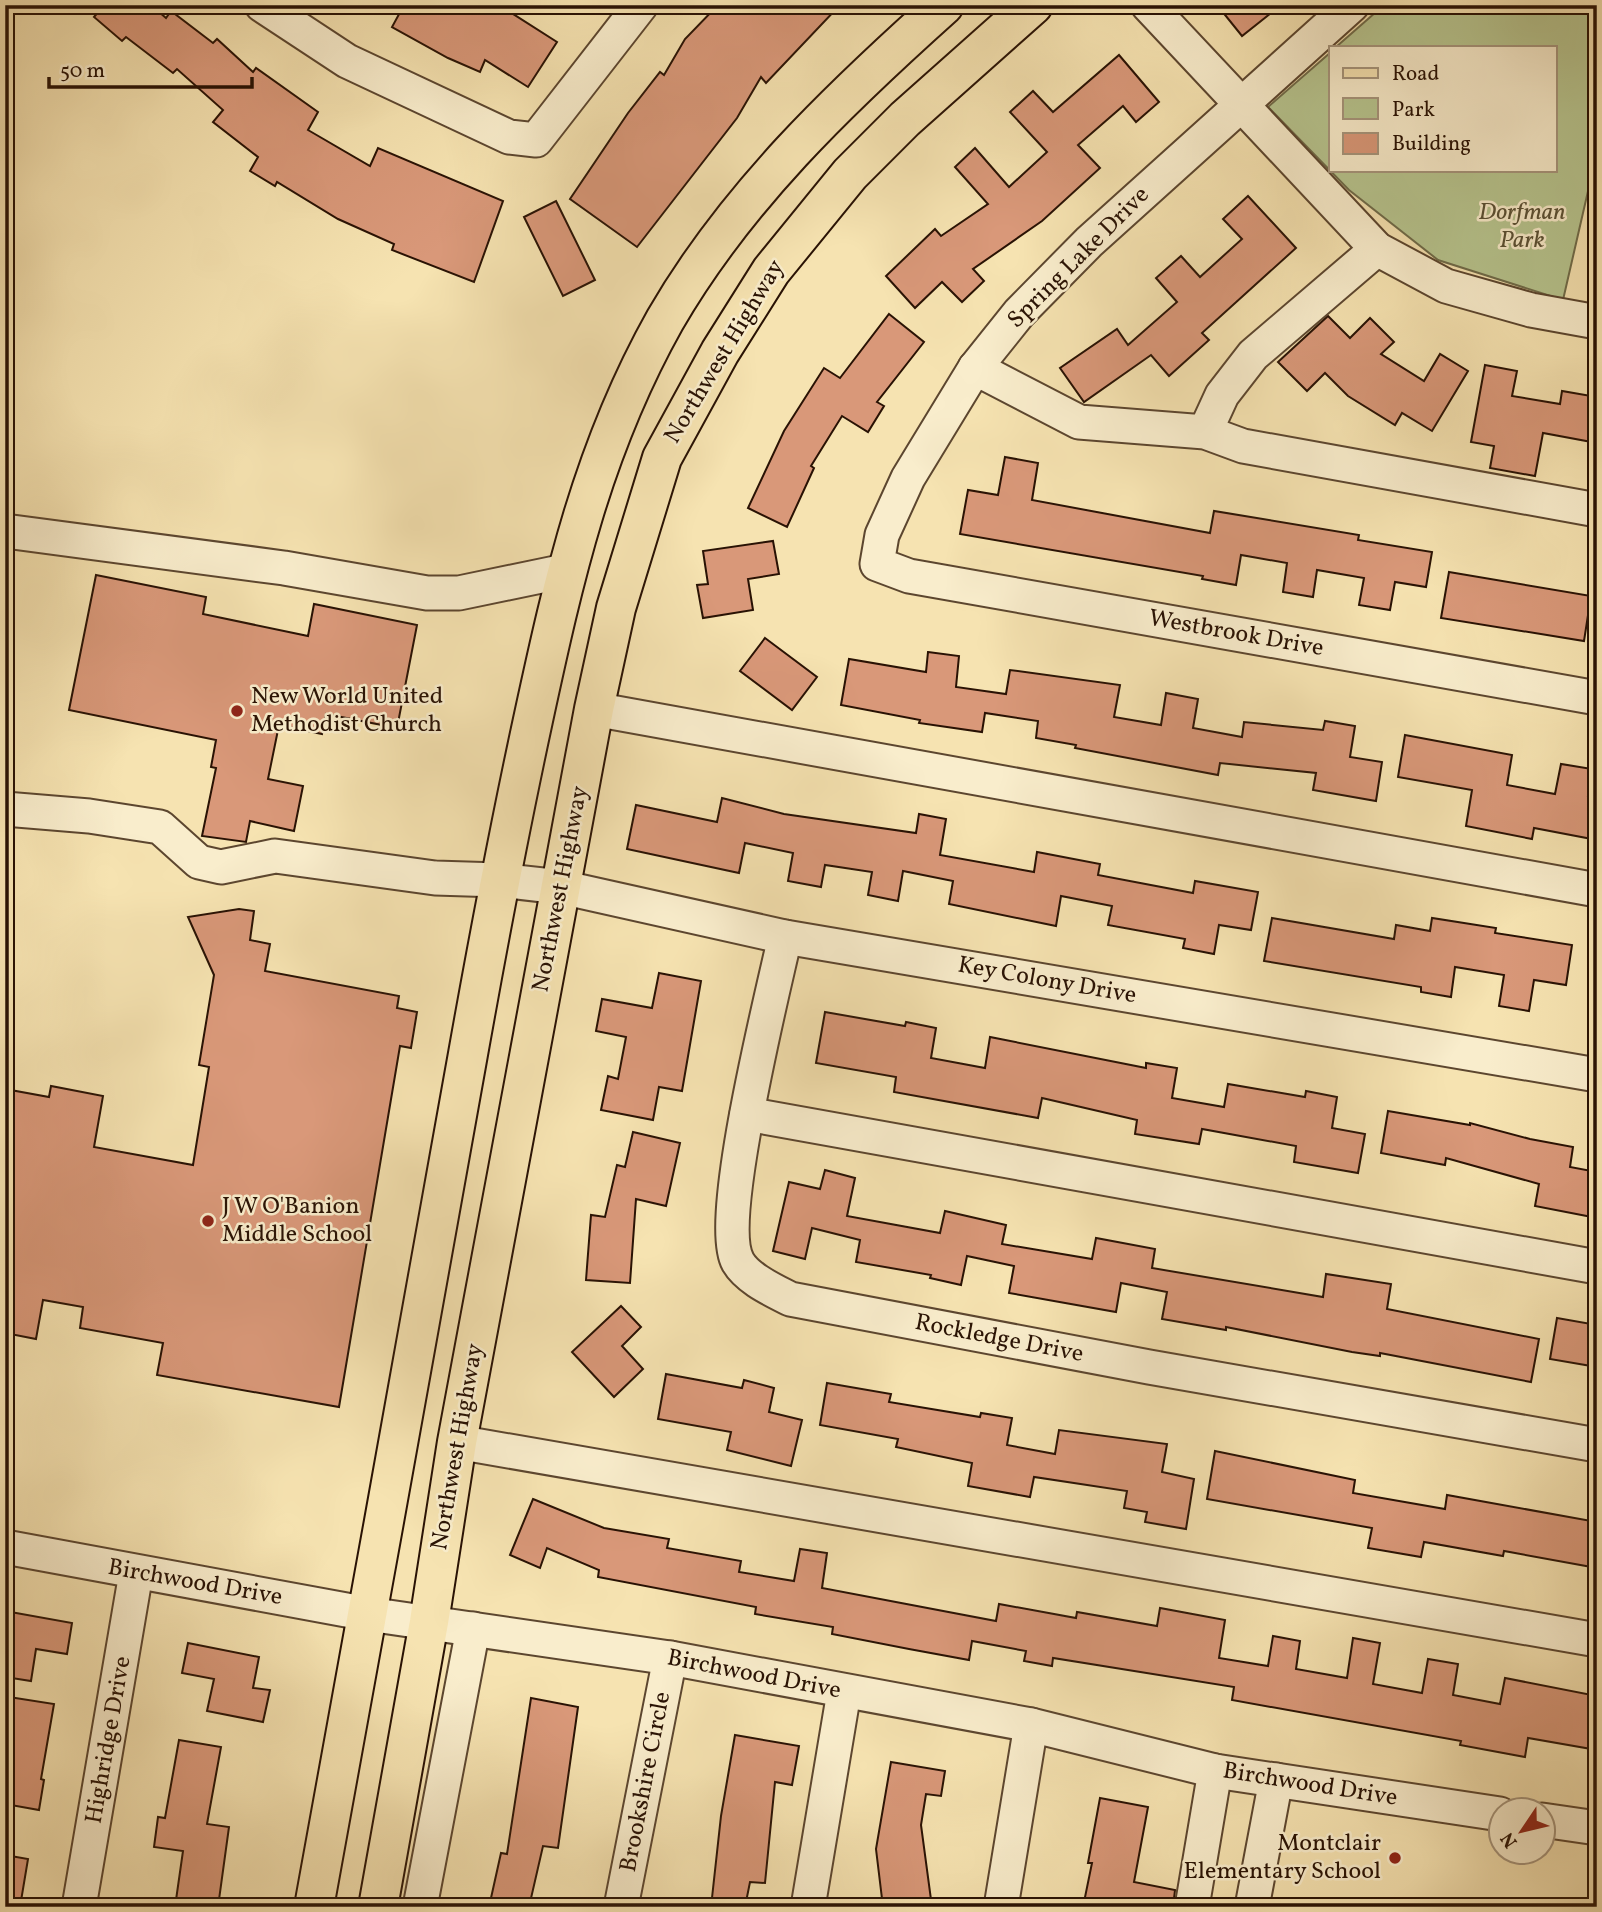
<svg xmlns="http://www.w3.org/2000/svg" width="1602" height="1912" viewBox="0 0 1602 1912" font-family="Vollkorn,serif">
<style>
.green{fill:#b7c58f;stroke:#706c4a;stroke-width:2}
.building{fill:#d99879;stroke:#291204;stroke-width:2}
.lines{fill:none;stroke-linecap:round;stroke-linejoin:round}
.minor-casing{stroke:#5c462f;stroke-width:37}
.major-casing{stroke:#291204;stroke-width:42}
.minor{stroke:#f9edcc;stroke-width:33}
.major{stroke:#f6e3b1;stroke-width:38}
.poi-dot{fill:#8f2418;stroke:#f9edcc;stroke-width:2.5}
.labels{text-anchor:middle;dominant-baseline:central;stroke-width:5;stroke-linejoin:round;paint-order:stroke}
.park-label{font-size:24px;font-style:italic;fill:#5b5135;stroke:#f9edcc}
.street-label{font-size:24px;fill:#291204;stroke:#f9edcc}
.poi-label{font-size:24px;fill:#291204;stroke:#f9edcc;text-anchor:start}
</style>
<rect width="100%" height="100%" fill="#f6e3b1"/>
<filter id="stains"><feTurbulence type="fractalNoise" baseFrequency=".00286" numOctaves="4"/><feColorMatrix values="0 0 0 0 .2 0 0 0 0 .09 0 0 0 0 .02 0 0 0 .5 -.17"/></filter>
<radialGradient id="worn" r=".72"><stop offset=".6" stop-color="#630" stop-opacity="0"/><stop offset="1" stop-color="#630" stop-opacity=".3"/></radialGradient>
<path class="green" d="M1384,5H1597V152L1563,300L1438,260L1349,190L1268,107L1331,52V170H1555V47H1336Z"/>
<g class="building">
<path d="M104,5H151L166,18L171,11L213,43L217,39L253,72L256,68L318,112L308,130L370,166L378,148L503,201L474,282L392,250L394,244L338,219L277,182L275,186L250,171L258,157L213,122L223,110L177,69L173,73L126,37L122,41L94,17Z"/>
<path d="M404,5H499L557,42L528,87L485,60L480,72L448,58L392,27Z"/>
<path d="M718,5H840L766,83L761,77L737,118L637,247L570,199L628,113L660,72L664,75L685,39Z"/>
<path d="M1217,5H1281L1242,36Z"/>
<path d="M1119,55L1159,102L1136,122L1123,106L1078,145L1100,168L1042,221L973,269L984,281L962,302L942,282L915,308L886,276L935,229L941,236L988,204L955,167L975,148L1009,187L1047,152L1010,112L1033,91L1053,112Z"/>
<path d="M1248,196L1296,248L1202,333L1209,340L1169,376L1151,355L1084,402L1060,368L1117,329L1128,345L1177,302L1156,278L1181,256L1200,277L1242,239L1223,219Z"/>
<path d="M556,201L595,280L563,296L524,217Z"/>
<path d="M889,314L924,342L877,402L884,406L868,432L842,416L811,466L814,468L787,527L748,508L784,431L824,368L840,378Z"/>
<path d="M1328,316L1350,338L1370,318L1394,342L1381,354L1424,381L1440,354L1468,371L1432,431L1402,413L1395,425L1348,396L1325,373L1307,391L1278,362Z"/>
<path d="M1485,365L1517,371L1512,396L1560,404L1562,391L1597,397V443L1543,433L1535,476L1490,468L1494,446L1471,442Z"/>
<path d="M1005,457L1038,463L1032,500L1210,533L1214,511L1359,535L1358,540L1432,552L1426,587L1395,582L1390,610L1359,605L1364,578L1317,570L1313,597L1283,592L1287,563L1241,555L1236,585L1202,579L1203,576L960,534L968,490L998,495Z"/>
<path d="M773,541L779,574L748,579L753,610L703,618L697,585L708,584L703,551Z"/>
<path d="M1449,572L1591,596L1584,641L1441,618Z"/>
<path d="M96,575L206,597L203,614L308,636L314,604L417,625L397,728L326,714L322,734L279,725L268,779L303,786L294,831L250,821L246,842L202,836L216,768L211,767L216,740L69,710Z"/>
<path d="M765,638L817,677L792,710L740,671Z"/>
<path d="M928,652L959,656L956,687L1006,694L1010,670L1120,685L1114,717L1161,725L1166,693L1198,699L1193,728L1242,737L1244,722L1323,730L1325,721L1355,726L1350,757L1382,762L1376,801L1313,790L1316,773L1220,763L1218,775L1075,748L1076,745L1036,738L1038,721L985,713L982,732L919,723L920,720L841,705L849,659L926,672Z"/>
<path d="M1405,735L1512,755L1507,785L1555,794L1561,764L1592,769L1588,796L1597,798V840L1534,828L1532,839L1466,826L1472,790L1398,777Z"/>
<path d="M722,798L784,814L916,833L919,814L946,819L940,855L1034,872L1037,852L1100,864L1098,875L1193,893L1195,881L1258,892L1251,930L1219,925L1214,954L1183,948L1185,939L1108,925L1112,906L1061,896L1056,926L949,904L953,881L903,871L898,901L868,895L872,872L825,865L821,887L788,881L793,853L745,843L739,873L627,849L636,805L717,822Z"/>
<path d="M239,909L254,911L250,940L270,944L265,971L399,996L397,1008L417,1012L411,1048L400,1046L339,1407L157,1375L163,1343L80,1328L83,1307L43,1300L36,1339L5,1333V1089L49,1097L51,1086L103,1096L94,1147L193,1165L209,1067L199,1065L214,975L188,917Z"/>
<path d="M1272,918L1394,939L1396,925L1430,931L1432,918L1496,928L1495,933L1572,945L1566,985L1534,980L1529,1011L1499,1006L1504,975L1455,967L1451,997L1421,992V987L1264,961Z"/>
<path d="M659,973L701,981L682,1091L659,1087L653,1120L601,1110L608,1076L618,1079L626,1037L596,1031L602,999L652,1008Z"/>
<path d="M825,1012L905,1026L906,1022L936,1028L931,1058L985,1068L990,1037L1146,1068V1063L1177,1068L1172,1098L1224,1107L1228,1084L1305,1097L1306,1091L1337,1097L1332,1128L1365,1134L1358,1173L1294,1162L1296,1146L1202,1129L1199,1144L1135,1134L1137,1120L1042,1098L1038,1118L894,1092L896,1077L816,1063Z"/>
<path d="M1388,1111L1470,1125V1123L1530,1139L1573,1147L1570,1167L1597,1172V1218L1535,1206L1539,1184L1446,1158L1445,1165L1381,1153Z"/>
<path d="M633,1132L680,1143L666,1206L636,1199L630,1283L586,1280L591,1215L605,1217L617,1165L625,1167Z"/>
<path d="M825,1170L855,1178L847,1216L940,1233L945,1211L1006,1225L1002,1244L1092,1259L1096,1238L1155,1249L1152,1268L1323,1297L1326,1274L1391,1284L1387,1309L1539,1339L1531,1382L1380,1353V1356L1352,1352L1226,1327V1330L1162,1319L1167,1292L1121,1283L1116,1312L1009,1293L1014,1266L967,1256L961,1285L930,1278L931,1275L856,1262L860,1240L812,1228L805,1259L773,1251L789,1182L820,1189Z"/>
<path d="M621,1306L641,1327L622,1346L643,1369L614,1397L572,1352Z"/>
<path d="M1557,1318L1597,1325V1367L1550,1359Z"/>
<path d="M666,1374L742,1388L744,1380L774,1388L769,1412L802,1420L791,1466L727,1450L731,1432L658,1419Z"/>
<path d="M827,1383L891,1394L889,1402L980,1417L981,1413L1012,1418L1007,1445L1055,1454L1059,1430L1167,1444L1162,1472L1194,1479L1186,1529L1145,1522L1147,1512L1124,1508L1127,1491L1034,1477L1030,1497L968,1486L972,1463L896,1447L898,1439L820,1425Z"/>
<path d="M1215,1451L1355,1480L1353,1493L1445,1509L1447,1495L1597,1522V1568L1504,1551L1503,1556L1424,1542L1421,1557L1368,1548L1372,1528L1207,1499Z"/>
<path d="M533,1499L604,1528L669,1539L667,1548L741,1561L739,1572L794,1581L800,1549L827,1553L822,1588L996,1621L999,1604L1076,1618L1077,1612L1157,1626L1160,1608L1225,1620L1219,1658L1268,1666L1273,1636L1300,1641L1296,1669L1347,1678L1353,1638L1380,1643L1373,1684L1422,1693L1428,1659L1458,1664L1453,1695L1500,1704L1505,1678L1597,1696V1750L1528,1738L1525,1757L1460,1745L1461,1741L1232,1700L1234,1687L1053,1658L1052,1666L1024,1661L1026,1651L972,1641L969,1660L909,1649L832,1634L833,1627L755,1614L756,1607L598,1577L599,1570L547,1548L540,1568L510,1555Z"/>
<path d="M5,1611L72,1623L67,1654L36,1649L31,1681L5,1677Z"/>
<path d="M188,1643L259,1657L253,1688L270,1690L263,1722L207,1711L214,1679L182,1673Z"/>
<path d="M9,1697L54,1704L41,1779L44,1780L39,1810L5,1804V1719Z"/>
<path d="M531,1698L578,1707L558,1848L543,1846L529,1907H489L501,1853L507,1854Z"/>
<path d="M735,1735L799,1746L792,1785L775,1782L765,1883L750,1882L745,1907H711L721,1816Z"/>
<path d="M179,1740L221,1747L207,1824L229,1827L218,1907H175L183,1851L154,1847L158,1817L165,1818Z"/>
<path d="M891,1762L945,1771L941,1796L926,1794L921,1825L932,1907H883L876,1849Z"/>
<path d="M1100,1798L1148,1807L1134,1882L1175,1890L1173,1907H1083L1092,1863H1088Z"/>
<path d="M5,1855L28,1859L20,1907H5Z"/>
</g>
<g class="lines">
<defs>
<g id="minor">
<path d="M262,5L347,61L509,137L536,140L641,5"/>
<path d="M1148,5L1377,249L1446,286L1531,310L1597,322"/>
<path d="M1352,5L1089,242L1019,313L975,368L908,478L882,535L877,564L909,576L1597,698"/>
<path d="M975,368L1079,422L1205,432L1243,446L1597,510"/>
<path d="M1205,432L1222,395L1253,355L1377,249"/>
<path d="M5,531L284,568L427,593H459L565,571"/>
<path d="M594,709L1597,890"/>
<path d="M5,809L89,816L160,827L199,862L221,867L275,856L435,878L499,880L561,887L785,937L1597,1075"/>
<path d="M785,937C773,992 715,1221 738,1262C748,1279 773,1290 790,1299L1149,1367L1597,1445"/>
<path d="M747,1114L1597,1267"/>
<path d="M457,1442L1597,1640"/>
<path d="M5,1547L368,1614L670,1658L1031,1725L1215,1771L1500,1814"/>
<path d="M1542,1820L1597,1828"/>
<path d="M79,1907L136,1573"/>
<path d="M420,1907L473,1629"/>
<path d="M621,1907L670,1658"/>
<path d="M808,1907L844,1692"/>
<path d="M1001,1907L1031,1725"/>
<path d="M1192,1907L1215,1771"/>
<path d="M1252,1907L1276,1780"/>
</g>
<g id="major">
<path d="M314,1907C366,1623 417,1338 468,1054C488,942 509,831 533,720C564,577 592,450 665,320C736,197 839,99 944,5"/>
<path d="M378,1907L429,1622L457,1442L594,709L616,608L662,458L720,352L771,271L850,174L905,119L1033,5"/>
</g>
</defs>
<use href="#minor" class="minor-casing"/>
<use href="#major" class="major-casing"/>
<use href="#minor" class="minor"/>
<use href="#major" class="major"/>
</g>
<g class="poi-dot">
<circle cx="237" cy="711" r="7"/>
<circle cx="208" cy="1221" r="7"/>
<circle cx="1395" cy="1858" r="7"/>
</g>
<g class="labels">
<g class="park-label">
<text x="1522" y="213">Dorfman<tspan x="1522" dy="28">Park</tspan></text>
</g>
<g class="street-label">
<text transform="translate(1079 258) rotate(-45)">Spring Lake Drive</text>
<text transform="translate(725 352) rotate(-59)">Northwest Highway</text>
<text transform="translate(1236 634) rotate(10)">Westbrook Drive</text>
<text transform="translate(561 889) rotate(-79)">Northwest Highway</text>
<text transform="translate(1047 981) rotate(10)">Key Colony Drive</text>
<text transform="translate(999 1339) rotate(11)">Rockledge Drive</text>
<text transform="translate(458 1447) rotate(-80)">Northwest Highway</text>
<text transform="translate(195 1583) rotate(10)">Birchwood Drive</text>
<text transform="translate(754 1675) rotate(11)">Birchwood Drive</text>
<text transform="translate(109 1740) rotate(-80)">Highridge Drive</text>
<text transform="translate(646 1782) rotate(-79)">Brookshire Circle</text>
<text transform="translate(1310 1785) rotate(9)">Birchwood Drive</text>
</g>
<g class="poi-label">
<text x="251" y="697">New World United<tspan x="251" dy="28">Methodist Church</tspan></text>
<text x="222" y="1207">J W O'Banion<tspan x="222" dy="28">Middle School</tspan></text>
<text x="1381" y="1844" text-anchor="end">Montclair<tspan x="1381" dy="28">Elementary School</tspan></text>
</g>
</g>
<rect width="1602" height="1912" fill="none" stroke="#f6e3b1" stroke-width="28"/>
<rect x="7" y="7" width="1588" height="1898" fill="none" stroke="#291204" stroke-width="3.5"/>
<rect x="14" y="14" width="1574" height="1884" fill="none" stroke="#291204" stroke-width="2"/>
<rect x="1329" y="46" width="228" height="126" fill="#f9edcc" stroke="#a6957c" stroke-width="2"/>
<rect x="1343" y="68" width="35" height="10" fill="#f6e3b1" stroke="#a6957c" stroke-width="2"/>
<text x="1392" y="80" font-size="21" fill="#291204">Road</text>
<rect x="1343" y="98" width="35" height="21" fill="#b7c58f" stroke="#a6957c" stroke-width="2"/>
<text x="1392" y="116" font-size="21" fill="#291204">Park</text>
<rect x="1343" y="133" width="35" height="21" fill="#d99879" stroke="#a6957c" stroke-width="2"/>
<text x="1392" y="150" font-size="21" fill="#291204">Building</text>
<g transform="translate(1522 1831) rotate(235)"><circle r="33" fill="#f9edcc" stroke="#a6957c" stroke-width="2"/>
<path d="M0-5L12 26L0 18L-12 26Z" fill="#8f2418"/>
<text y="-10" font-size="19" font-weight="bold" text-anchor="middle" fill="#291204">N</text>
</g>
<path d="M49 77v10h203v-10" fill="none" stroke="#291204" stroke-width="3.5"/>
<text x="60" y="77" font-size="21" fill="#291204" stroke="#f9edcc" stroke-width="5" paint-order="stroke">50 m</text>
<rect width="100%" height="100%" filter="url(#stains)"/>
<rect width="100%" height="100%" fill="url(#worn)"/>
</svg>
